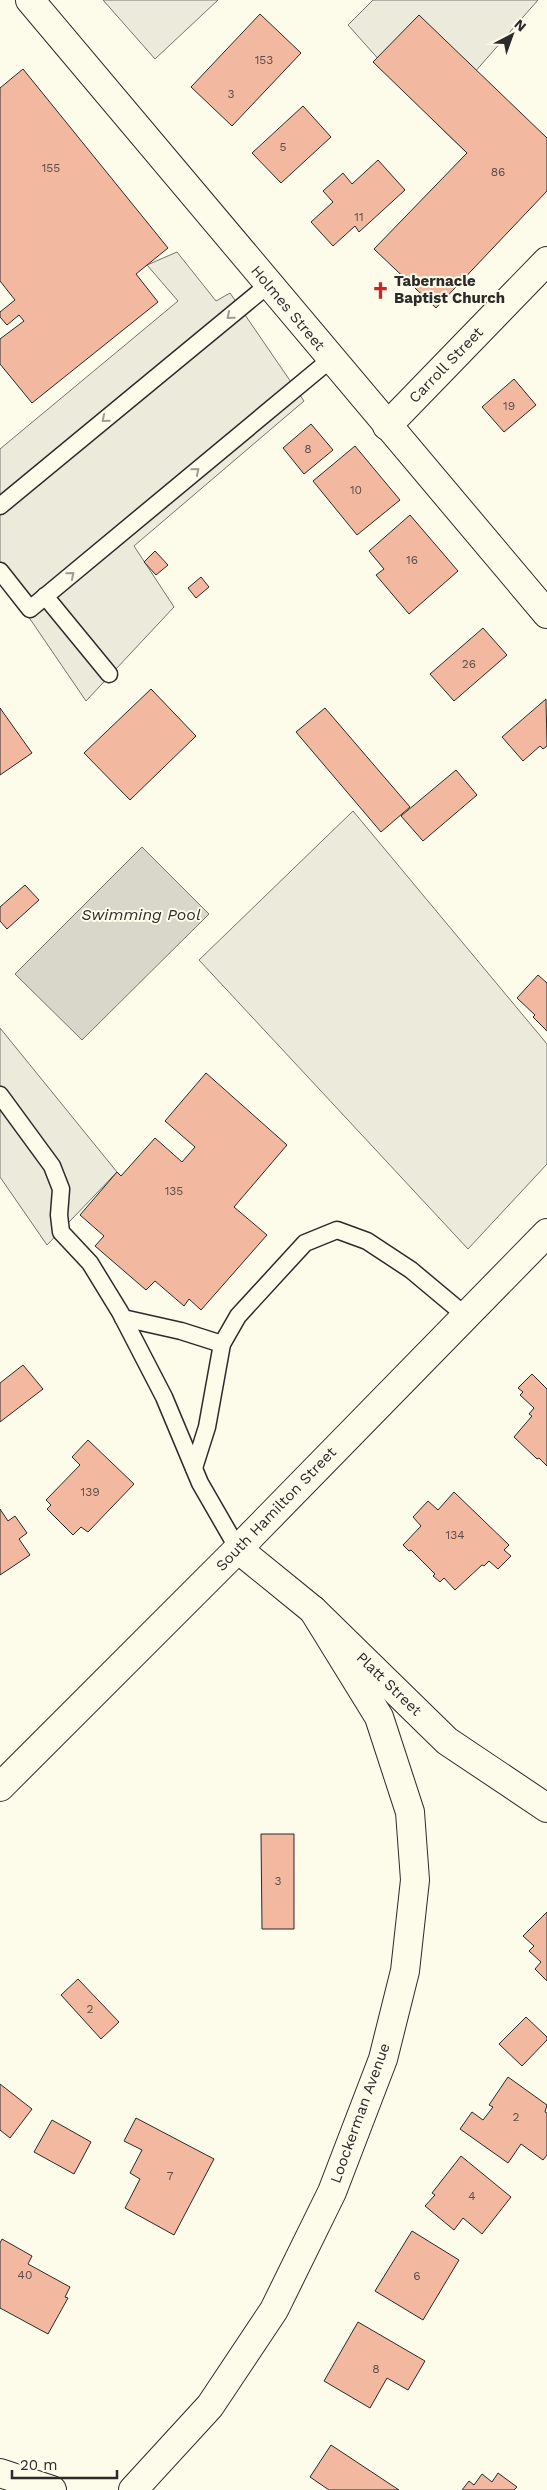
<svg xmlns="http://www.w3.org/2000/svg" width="547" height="2490" viewBox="0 0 547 2490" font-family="'Work Sans',sans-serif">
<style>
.green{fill:#ecebdb;stroke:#74746e}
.parking{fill:#eceadb;stroke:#74746e}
.water{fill:#d8d7c9;stroke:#74746e}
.building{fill:#f2b8a0;stroke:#2b2b2b}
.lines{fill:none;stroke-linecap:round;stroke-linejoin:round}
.service-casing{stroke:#2b2b2b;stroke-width:19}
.minor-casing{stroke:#2b2b2b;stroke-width:30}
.service{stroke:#fdfbea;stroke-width:16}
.minor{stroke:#fdfbea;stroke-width:28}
.oneway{stroke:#9e9d94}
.labels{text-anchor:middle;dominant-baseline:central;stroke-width:4;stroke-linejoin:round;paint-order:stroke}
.number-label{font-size:12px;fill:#5d4e48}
.poi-label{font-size:15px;font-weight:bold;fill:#2b2b2b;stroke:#fdfbea;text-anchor:start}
.street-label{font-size:15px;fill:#2b2b2b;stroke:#fdfbea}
.water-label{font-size:16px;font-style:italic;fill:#2b2b2b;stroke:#fdfbea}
</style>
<rect width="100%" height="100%" fill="#fdfbea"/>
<path class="green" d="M353,811L547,1044V1164L468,1249L199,960Z"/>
<g class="parking">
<path d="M103,0H218L155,59Z"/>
<path d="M373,0H538L466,82L467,153L432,119L348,25Z"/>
<path d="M177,252L216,301L230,293L304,401L134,546L174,607L86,701L0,575V449L178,301L147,265Z"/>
<path d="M0,1028L117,1172L47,1245L0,1177Z"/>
</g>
<path class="water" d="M142,847L209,914L82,1040L15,974Z"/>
<g class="building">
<path d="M260,14L301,53L232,126L191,87Z"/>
<path d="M419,15L547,138V191L436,308L374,249L467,153L373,62Z"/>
<path d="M23,69L168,248L136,274L158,302L32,403L0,364V339L24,321L19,315L7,325L0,317V312L15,300L0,281V88Z"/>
<path d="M303,106L331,137L281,183L252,153Z"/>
<path d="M378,160L405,190L359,232L355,226L333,246L311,222L333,202L323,191L343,173L352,184Z"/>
<path d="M514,379L536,405L504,432L482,407Z"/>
<path d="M311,424L333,450L304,474L283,448Z"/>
<path d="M355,446L400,500L357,535L313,481Z"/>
<path d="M410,515L458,571L409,614L376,575L384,569L369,551Z"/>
<path d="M155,551L168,565L156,575L144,562Z"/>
<path d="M201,577L209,587L196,598L188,588Z"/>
<path d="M483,628L507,655L454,701L430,674Z"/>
<path d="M151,689L196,736L130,800L84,753Z"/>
<path d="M546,699L547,746L543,749L540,746L523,761L502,737Z"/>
<path d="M0,708L32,753L0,775Z"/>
<path d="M325,708L410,807L381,832L296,732Z"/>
<path d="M456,770L477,795L423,841L401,816Z"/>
<path d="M25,885L39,900L7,929L0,921V907Z"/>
<path d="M538,975L547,983V1031L533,1017L535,1015L517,998Z"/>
<path d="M206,1073L287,1145L234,1207L267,1235L201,1310L189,1299L184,1306L155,1281L146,1290L95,1246L104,1236L80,1215L117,1172L121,1176L155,1138L182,1162L195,1147L165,1121Z"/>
<path d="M23,1365L43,1389L0,1422V1383Z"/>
<path d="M532,1374L547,1389V1466L539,1458L537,1459L514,1437L532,1416L529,1414L534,1408L520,1395L523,1392L518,1388Z"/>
<path d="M88,1440L134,1484L88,1532L81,1527L73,1535L47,1509L51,1505L46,1500L80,1465L72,1457Z"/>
<path d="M454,1492L509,1545L504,1550L511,1556L498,1569L489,1561L484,1566L482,1565L455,1590L444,1578L440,1582L433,1576L435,1574L411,1550L409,1551L403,1545L421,1526L413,1517L428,1501L438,1510Z"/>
<path d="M0,1509L8,1521L15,1516L27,1533L19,1539L30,1555L0,1575Z"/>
<path d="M261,1834H294V1929H262Z"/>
<path d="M547,1912V1981L535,1969L541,1962L529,1951L534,1946L523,1936Z"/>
<path d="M78,1979L119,2022L101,2039L61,1995Z"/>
<path d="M526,2017L547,2037V2040L522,2066L499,2044Z"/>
<path d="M508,2077L547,2105L545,2112L547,2113V2155L543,2160L521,2144L508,2163L460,2129L472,2112L483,2120L493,2107L489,2105Z"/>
<path d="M0,2084L32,2109L10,2138L0,2130Z"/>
<path d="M136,2118L214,2159L174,2235L125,2208L140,2179L130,2173L142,2150L124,2141Z"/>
<path d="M52,2120L91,2142L74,2174L34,2152Z"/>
<path d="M461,2156L511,2197L482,2234L463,2218L454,2230L425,2206L435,2195L432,2193Z"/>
<path d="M412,2231L459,2260L423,2320L375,2291Z"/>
<path d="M2,2239L32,2256L28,2264L70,2287L65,2297L68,2298L48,2334L0,2308V2243Z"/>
<path d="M358,2322L425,2361L408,2390L387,2378L370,2408L324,2381Z"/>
<path d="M331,2445L399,2490H329L310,2477Z"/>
<path d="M498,2473L517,2487L514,2490H462L469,2481L474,2485L482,2474L492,2482Z"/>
</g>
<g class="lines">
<defs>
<g id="service">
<path d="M0,506L268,285"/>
<path d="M0,571L30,609L331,359"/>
<path d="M45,596L109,674"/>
<path d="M0,1095L52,1166L61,1189L59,1215L61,1232L90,1263L120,1312L164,1397L200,1483L238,1549"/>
<path d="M123,1318L181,1331L222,1344"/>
<path d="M194,1468L207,1427L222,1344L238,1316L305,1243L337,1230L367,1241L411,1270L466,1316"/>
</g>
<g id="minor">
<path d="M30,0L547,614"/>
<path d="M387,426L547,261"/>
<path d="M238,1549L313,1610L447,1741L547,1808"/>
<path d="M0,1787L238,1549L547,1233"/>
<path d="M0,2473L52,2490"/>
<path d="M133,2490L210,2406L274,2310L332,2192L383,2059L405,1971L415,1880L410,1812L379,1717L313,1610"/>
</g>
</defs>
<use href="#service" class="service-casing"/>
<use href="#minor" class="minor-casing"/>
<use href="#service" class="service"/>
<use href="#minor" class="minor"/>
</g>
<defs><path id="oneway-chevron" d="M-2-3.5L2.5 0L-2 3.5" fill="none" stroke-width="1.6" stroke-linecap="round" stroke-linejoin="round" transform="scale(1.25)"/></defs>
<g class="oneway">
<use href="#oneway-chevron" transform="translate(230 316) rotate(140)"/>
<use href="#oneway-chevron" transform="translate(105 419) rotate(140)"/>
<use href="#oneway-chevron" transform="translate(196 471) rotate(-40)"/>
<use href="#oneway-chevron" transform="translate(71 575) rotate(-40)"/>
</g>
<defs>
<symbol id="church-bare" viewBox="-9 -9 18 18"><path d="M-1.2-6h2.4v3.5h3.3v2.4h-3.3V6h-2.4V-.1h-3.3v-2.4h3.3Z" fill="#c62828" stroke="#fdfbea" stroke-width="2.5" paint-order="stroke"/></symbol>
</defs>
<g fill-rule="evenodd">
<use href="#church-bare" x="368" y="278" width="25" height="25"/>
</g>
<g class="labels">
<g class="number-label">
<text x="264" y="60">153</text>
<text x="231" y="94">3</text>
<text x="283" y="147">5</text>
<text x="51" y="168">155</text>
<text x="498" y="172">86</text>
<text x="359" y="217">11</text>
<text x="509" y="406">19</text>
<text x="308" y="449">8</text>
<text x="356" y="490">10</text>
<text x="412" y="560">16</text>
<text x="469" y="664">26</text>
<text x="174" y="1191">135</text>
<text x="90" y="1492">139</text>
<text x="455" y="1535">134</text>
<text x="278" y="1881">3</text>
<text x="90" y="2009">2</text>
<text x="516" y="2117">2</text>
<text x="170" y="2176">7</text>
<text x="472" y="2196">4</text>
<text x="25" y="2275">40</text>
<text x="417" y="2276">6</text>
<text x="376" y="2369">8</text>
</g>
<g class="poi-label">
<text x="394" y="281">Tabernacle<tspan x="394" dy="17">Baptist Church</tspan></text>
</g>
<g class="street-label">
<text transform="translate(288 308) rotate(50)">Holmes Street</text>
<text transform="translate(446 365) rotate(-46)">Carroll Street</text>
<text transform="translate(276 1509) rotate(-46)">South Hamilton Street</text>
<text transform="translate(389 1684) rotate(44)">Platt Street</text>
<text transform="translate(360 2113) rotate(-70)">Loockerman Avenue</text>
</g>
<g class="water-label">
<text x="141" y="914">Swimming Pool</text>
</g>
</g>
<g transform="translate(512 35) rotate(41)" stroke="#fdfbea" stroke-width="4" paint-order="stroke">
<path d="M0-4L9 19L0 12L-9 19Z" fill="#2b2b2b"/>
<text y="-8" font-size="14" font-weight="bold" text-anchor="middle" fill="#2b2b2b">N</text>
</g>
<path d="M12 2470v8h105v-8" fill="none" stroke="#2b2b2b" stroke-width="2.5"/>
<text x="20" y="2470" font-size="15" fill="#2b2b2b" stroke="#fdfbea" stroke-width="4" paint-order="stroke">20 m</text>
</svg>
